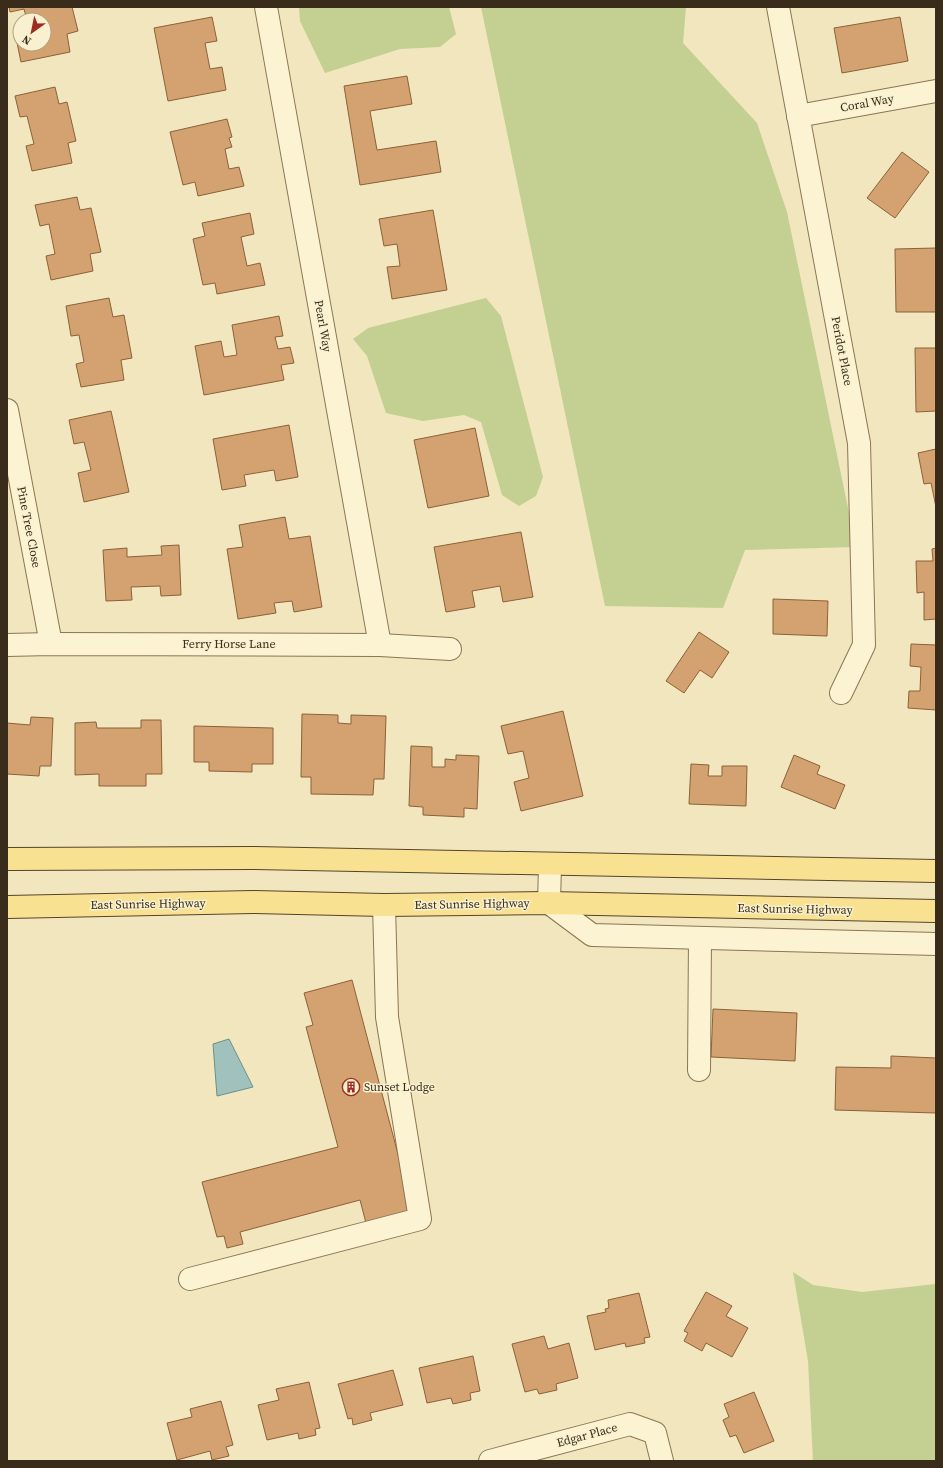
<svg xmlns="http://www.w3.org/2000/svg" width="943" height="1468" viewBox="0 0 943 1468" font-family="'Source Serif 4',serif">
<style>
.green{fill:#c3d091}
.water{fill:#a1c2bc;stroke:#68918a}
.building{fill:#d3a270;stroke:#8c6139}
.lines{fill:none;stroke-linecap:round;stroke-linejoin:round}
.minor-casing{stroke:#8b7655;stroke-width:24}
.major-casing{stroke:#58432a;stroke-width:24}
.minor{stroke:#fbf3d1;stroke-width:22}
.major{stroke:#f8e291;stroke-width:22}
.labels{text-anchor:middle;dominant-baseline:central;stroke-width:3;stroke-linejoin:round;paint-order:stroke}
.street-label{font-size:12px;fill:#392c1b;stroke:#f8f0ce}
.poi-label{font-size:12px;fill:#392c1b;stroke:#f8f0ce;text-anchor:start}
</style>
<rect width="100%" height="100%" fill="#f1e6bd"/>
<g class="green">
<path d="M299,7H449L456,34L440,47L400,49L325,73L300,21Z"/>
<path d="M481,7H686L683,43L757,123L787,212L856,547L745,550L723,608L605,606Z"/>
<path d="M486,298L501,316L543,477L536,496L519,506L502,495L481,422L464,415L423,421L386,413L367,356L353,339L368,328Z"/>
<path d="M793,1272L813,1285L862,1292L936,1284V1461H813L808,1361Z"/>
</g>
<path class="water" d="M229,1039L253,1087L217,1096L213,1044Z"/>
<g class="building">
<path d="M9,7H72L78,31L67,34L70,52L21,62L15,33L20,32V44H44V20H27L24,9L10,12Z"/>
<path d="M212,17L217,41L205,43L210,69L222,67L226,90L168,101L154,28Z"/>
<path d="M900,17L908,61L842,73L834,28Z"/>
<path d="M407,76L412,104L370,111L377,150L436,141L441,172L360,185L344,86Z"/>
<path d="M55,87L59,104L67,102L76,141L68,143L72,163L32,171L26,146L34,144L27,116L20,117L15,96Z"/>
<path d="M227,119L232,137L229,138L232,147L225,149L229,169L239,167L244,186L198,196L195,182L183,185L170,132Z"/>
<path d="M902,152L929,172L895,218L867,198Z"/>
<path d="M77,197L80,210L91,208L101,252L90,254L93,271L51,280L46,256L55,254L49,224L40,226L35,205Z"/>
<path d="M433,210L447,290L392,299L387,267L400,266L397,244L384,246L379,219Z"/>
<path d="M250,213L254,234L241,237L247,266L260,263L265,285L217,294L215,283L203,285L193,239L205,236L202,223Z"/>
<path d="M936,248V312H896L895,249Z"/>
<path d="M109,298L113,317L124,315L132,358L121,360L124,380L81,387L76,364L84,362L79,335L71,336L66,306Z"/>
<path d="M279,316L283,336L275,337L278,349L290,347L294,363L281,365L284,380L204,395L195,346L221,341L224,357L237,355L232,325Z"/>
<path d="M915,348H936V411L916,412Z"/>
<path d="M111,411L129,492L84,502L78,473L91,470L84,442L74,444L69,420Z"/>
<path d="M289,425L298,477L276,481L274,470L244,475L246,486L222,490L213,439Z"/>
<path d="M475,428L489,496L428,508L414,440Z"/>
<path d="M936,449V507L931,483L924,484L918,453Z"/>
<path d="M285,517L289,539L310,536L322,607L294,612L292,601L274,603L276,613L238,619L227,549L243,547L239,525Z"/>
<path d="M521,532L533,597L503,602L500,586L472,591L475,607L446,612L434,547Z"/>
<path d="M179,545L181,595L161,596L160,586L131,587L132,600L106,601L103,550L127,548V557L162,555L161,546Z"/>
<path d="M936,548V619L924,620V592L917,593L916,561H933L932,549Z"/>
<path d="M773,599L828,601L827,636L773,634Z"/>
<path d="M699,632L729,652L712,678L700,670L684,693L666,681Z"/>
<path d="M911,644L936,645V710L908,708L909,691H920L921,667L910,666Z"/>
<path d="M563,711L583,796L521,811L514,782L529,778L523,751L508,754L501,726Z"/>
<path d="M302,714L338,715V723L351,724V715L386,716L384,779H374L373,795L311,794V777H301Z"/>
<path d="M31,717L53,718L51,766H40L39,776L7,774V723L30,725Z"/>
<path d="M141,720H161L162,774H146V786H99V774L75,775V723L96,722L97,728H141Z"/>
<path d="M194,726L273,728V764H252V772L209,771V762H194Z"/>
<path d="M411,746L432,747V767H445V759L456,760V755L479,756L477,809L464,808V817L423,815V807L409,806Z"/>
<path d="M794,755L820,766L817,774L845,785L835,809L781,787Z"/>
<path d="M691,764L709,765L708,776H722V766H747L746,806L689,804Z"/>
<path d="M352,980L413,1211L366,1223L360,1200L240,1232L243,1244L227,1248L224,1236L217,1237L202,1182L338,1147L306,1027L313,1025L304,993Z"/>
<path d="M713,1009L797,1013L795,1061L711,1057Z"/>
<path d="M891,1056L936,1058V1113L835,1110L836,1067L891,1068Z"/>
<path d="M706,1292L732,1306L726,1316L748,1328L732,1357L706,1343L702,1351L684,1341L688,1333L684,1331Z"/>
<path d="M639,1293L650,1337L644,1338L645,1343L626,1347L625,1343L595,1350L587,1316L606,1312L605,1309L609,1308L608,1300Z"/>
<path d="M544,1336L548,1349L569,1343L578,1378L556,1384L557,1390L539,1394L537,1389L525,1392L512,1344Z"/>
<path d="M473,1356L480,1391L470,1393L471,1400L453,1404L451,1398L427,1403L419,1368Z"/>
<path d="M393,1370L403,1405L370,1413L372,1420L353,1425L352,1418L348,1419L338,1384Z"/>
<path d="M309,1382L320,1428L315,1429L316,1435L299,1439L298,1433L267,1440L258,1405L279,1400L276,1389Z"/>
<path d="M754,1392L774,1441L744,1453L736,1435L730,1437L723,1420L729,1417L724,1404Z"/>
<path d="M221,1401L233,1445L226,1447L229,1456L212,1460L210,1451L177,1460L167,1423L192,1417L190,1409Z"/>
</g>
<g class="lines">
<defs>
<g id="minor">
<path d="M266,7L380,645"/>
<path d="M778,7L859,443L864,645L841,693"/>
<path d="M798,116L936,91"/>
<path d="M7,410L51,644"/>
<path d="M7,645L51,644L380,645L450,649"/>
<path d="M550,865L549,903L592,935L936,944"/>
<path d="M699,1070L700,938"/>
<path d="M190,1279L420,1219L387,1017L384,905"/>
<path d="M490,1461L630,1424L655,1433L662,1461"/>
</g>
<g id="major">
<path d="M7,859L253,858L936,871"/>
<path d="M7,907L253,902L384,905L549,903L936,911"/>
</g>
</defs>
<use href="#minor" class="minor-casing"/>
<use href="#major" class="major-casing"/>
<use href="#minor" class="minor"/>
<use href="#major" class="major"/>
</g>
<defs>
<symbol id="building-ring" viewBox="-11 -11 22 22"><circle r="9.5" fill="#f8f0ce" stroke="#9f2b20" stroke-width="1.5"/><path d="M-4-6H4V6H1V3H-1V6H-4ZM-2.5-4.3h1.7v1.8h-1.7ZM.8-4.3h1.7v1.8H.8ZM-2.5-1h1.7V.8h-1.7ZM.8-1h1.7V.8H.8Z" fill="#9f2b20"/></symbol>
</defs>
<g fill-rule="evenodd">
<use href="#building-ring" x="341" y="1077" width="20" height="20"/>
</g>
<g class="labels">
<g class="street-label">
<text transform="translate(867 103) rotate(-10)">Coral Way</text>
<text transform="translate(323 326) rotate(80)">Pearl Way</text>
<text transform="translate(842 351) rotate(79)">Peridot Place</text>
<text transform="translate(29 527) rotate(79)">Pine Tree Close</text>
<text x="229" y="644">Ferry Horse Lane</text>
<text transform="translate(148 904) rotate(-1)">East Sunrise Highway</text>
<text transform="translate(472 904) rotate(-1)">East Sunrise Highway</text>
<text transform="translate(795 909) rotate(1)">East Sunrise Highway</text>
<text transform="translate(587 1435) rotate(-15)">Edgar Place</text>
</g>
<g class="poi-label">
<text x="364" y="1087">Sunset Lodge</text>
</g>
</g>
<rect width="943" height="1468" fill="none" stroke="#392c1b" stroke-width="16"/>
<g transform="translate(32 32) rotate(213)"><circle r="19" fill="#f8f0ce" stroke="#aca286"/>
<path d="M0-3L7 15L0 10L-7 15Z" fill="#9f2b20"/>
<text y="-6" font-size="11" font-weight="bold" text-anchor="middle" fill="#392c1b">N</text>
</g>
</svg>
